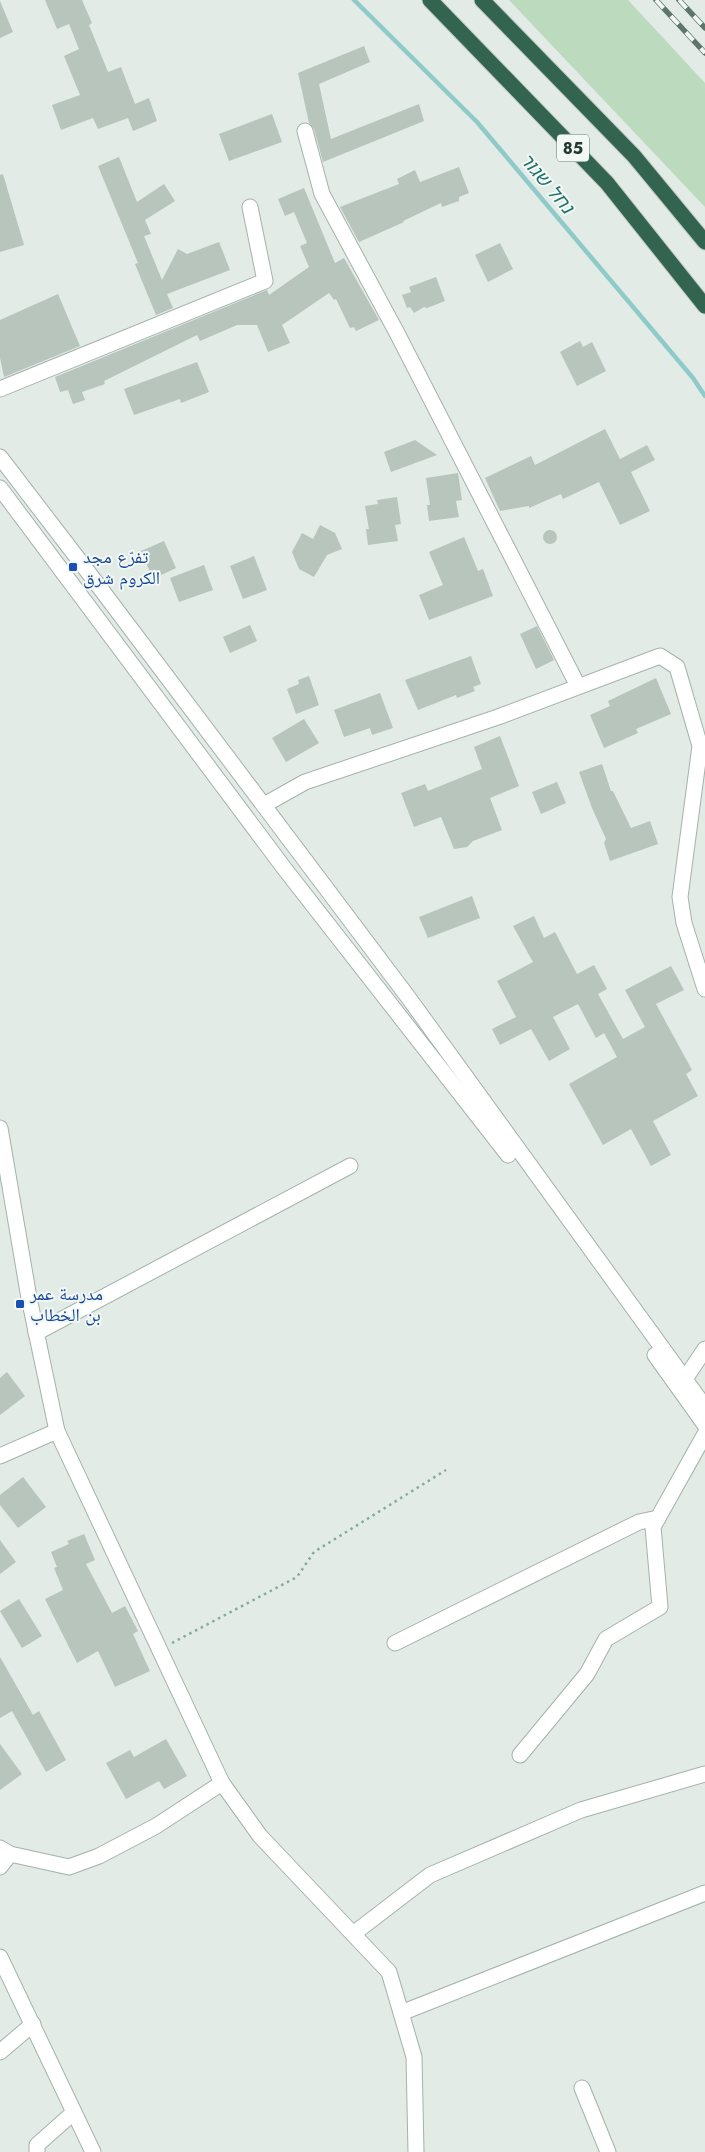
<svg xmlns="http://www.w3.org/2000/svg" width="705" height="2152" viewBox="0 0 705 2152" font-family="Jost,'Noto Naskh Arabic','Noto Sans Hebrew',sans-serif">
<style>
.green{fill:#bcdabe}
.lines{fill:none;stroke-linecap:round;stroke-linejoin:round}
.stream{stroke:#8ecbc8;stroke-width:4.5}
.building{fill:#b7c5bd}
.minor-casing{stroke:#a5b2ab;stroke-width:17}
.highway-casing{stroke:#c1c8c5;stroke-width:17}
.path{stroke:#85ac97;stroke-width:2.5;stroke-dasharray:2.5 4;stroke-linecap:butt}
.minor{stroke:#fff;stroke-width:15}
.highway{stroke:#32644f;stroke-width:15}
.rail-casing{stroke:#5e766a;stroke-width:5.5}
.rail{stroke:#f2f8f3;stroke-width:4;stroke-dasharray:11;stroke-linecap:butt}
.transit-dot{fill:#1a4fb4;stroke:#f2f8f3;stroke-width:2}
.labels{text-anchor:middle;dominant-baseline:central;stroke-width:4;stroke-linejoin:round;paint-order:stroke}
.shield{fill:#f2f8f3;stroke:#61736a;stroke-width:1}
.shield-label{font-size:16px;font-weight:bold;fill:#233a2f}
.transit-label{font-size:18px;fill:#164399;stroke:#f2f8f3;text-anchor:start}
.water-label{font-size:19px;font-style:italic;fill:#23716d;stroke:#f2f8f3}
</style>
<rect width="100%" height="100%" fill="#e2ebe5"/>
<path class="green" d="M509,0H628L705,83V207Z"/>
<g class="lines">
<path class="stream" d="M354,0L477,122L693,378L705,396"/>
</g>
<g class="building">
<path d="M45,0H82L92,23L89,25L108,72L121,67L135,104L149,98L157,121L133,131L128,118L98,129L93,118L61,130L52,105L80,95L64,56L79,49L69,24L57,29Z"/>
<path d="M0,1L13,32L0,38Z"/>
<path d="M364,46L370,62L319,84L331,139L419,104L424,121L323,162L314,129L309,123L298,73Z"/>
<path d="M272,114L282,142L229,161L219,134Z"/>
<path d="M119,157L137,202L164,184L175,201L145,220L151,234L144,236L162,280L178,249L187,254L219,242L230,270L167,294L173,308L156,315L135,264L138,263L98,166Z"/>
<path d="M459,167L469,193L459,197V201L442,207L441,203L403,221L404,222L359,242L340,207L399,184L397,179L415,170L420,182Z"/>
<path d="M3,174L24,245L0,252V175Z"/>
<path d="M304,188L335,263L344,258L379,320L356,331L354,327L350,328L336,299L334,300L329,293L282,325L290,343L268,352L257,325H237L200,341L197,335L104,381L105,384L82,392L85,400L73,404L68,390L60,392L55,377L267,290L269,295L309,267L300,246L307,243L294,212L285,216L278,199Z"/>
<path d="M500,243L513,269L488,282L475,255Z"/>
<path d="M436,277L445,301L427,308L424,307L414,313L410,307L407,308L402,295L411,292L409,287Z"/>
<path d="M58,294L80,346L4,377L0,358V320Z"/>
<path d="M580,341L583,347L592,342L606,371L577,386L560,352Z"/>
<path d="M197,362L209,392L181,403L180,399L134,415L124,389Z"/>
<path d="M605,429L620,459L647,445L655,460L631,472L650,511L620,525L599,482L563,499L561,494L529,508V506L500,511L485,478L531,456L535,465Z"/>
<path d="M415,440L437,455L391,472L384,452Z"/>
<path d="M458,473L462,500L456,501L459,517L429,521L427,505H430L426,478Z"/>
<path d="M397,497L401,524L395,525L398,541L368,545L366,529H369L365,506L378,504L377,500Z"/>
<path d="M320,525L335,533L342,549L327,555L314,577L299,569L292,552L302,533L313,539Z"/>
<circle cx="550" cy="537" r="7"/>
<path d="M464,537L478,571L483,569L493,596L429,620L419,595L443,585L429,552Z"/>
<path d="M164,541L176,568L153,579L141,551Z"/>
<path d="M254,556L267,590L243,599L230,566Z"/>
<path d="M204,565L213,590L179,602L170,578Z"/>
<path d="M250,625L257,641L230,653L223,637Z"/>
<path d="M537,626L554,660L536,669L520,634Z"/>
<path d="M471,656L481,684L473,687L475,691L457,698L456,695L418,710L405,680Z"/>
<path d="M309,676L319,705L296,714L287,689L299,684L298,680Z"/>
<path d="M656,678L671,714L636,729L638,733L604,748L590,715L610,706L608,701Z"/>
<path d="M380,693L393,728L372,735L370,728L344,737L334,710Z"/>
<path d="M304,719L319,743L286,762L272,738Z"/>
<path d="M500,736L519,786L490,798L502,830L473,841L467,847L454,849L441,817L414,827L401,793L425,784L428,791L482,769L474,747Z"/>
<path d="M602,764L611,791H613L631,828L650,821L658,844L610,861L604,843L606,839L592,808L579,772Z"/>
<path d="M557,782L566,803L541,814L532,792Z"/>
<path d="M472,896L480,918L428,938L419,917Z"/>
<path d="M534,916L544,938L555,932L577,974L594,965L607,989L598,994L623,1039L645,1027L625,990L671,966L684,990L656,1004L692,1070L686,1074L698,1096L653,1121L671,1155L651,1166L631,1129L603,1145L569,1084L617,1057L604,1033L596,1038L578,1004L553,1017L570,1049L549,1061L531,1029L500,1045L492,1029L516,1017L497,981L533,962L513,926Z"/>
<path d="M7,1372L25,1396L0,1415V1378Z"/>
<path d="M23,1477L46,1507L18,1528L0,1505V1495Z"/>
<path d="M84,1534L95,1560L86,1564L112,1613L125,1606L138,1631L133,1634L150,1671L115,1687L98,1651L77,1663L45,1599L63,1590L54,1568L57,1567L51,1552L69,1544L67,1541Z"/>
<path d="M0,1540L16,1562L0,1574Z"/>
<path d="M19,1599L42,1636L22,1648L0,1611Z"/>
<path d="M0,1657L33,1715L39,1711L66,1760L46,1772L12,1711L0,1718Z"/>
<path d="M166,1739L187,1776L164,1789L159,1781L126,1799L106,1763L130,1750L134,1757Z"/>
<path d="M0,1744L22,1774L0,1790Z"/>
</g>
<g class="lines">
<defs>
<g id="minor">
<path d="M305,131L322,194L397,333L578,686"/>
<path d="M0,389L265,281L250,207"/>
<path d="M0,457L82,564L408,997L705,1407"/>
<path d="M0,488L284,868L508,1155"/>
<path d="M264,805L305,782L498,717L660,656L677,667L700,746L680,897L684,923L705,989"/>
<path d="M0,1128L29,1298L57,1431L222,1783L260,1836L389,1972L414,2057L416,2152"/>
<path d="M36,1333L350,1166"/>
<path d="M655,1355L705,1425"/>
<path d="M685,1379L705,1349"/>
<path d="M0,1456L57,1431"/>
<path d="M395,1643L639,1522L658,1518"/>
<path d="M520,1755L587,1674L606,1639L660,1607L653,1527L705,1434"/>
<path d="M0,1848L10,1854L69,1867L99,1856L156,1826L222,1783"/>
<path d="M0,1867L10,1854"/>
<path d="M353,1934L430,1875L581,1810L705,1774"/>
<path d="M0,1957L93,2152"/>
<path d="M401,2013L705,1893"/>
<path d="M0,2052L33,2024"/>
<path d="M582,2088L608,2152"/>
<path d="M37,2152V2145L73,2113"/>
</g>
<g id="highway">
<path d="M430,0L607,183L705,306"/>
<path d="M482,0L634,156L705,242"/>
</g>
</defs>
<use href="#minor" class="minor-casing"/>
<use href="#highway" class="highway-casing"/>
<path class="path" d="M172,1643L297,1577L314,1552L446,1470"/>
<use href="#minor" class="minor"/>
<use href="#highway" class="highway"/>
<defs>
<g id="rail">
<path d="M656,0L705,53"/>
<path d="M679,0L705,28"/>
</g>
</defs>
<use href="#rail" class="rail-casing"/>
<use href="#rail" class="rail"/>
</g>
<g class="transit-dot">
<rect x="68" y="562" width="10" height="10" rx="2.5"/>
<rect x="15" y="1299" width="10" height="10" rx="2.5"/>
</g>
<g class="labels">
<rect class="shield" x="557" y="134.5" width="32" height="27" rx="4"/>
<g class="shield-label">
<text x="573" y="148">85</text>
</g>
<g class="transit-label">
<text x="83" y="557">تفرّع مجد<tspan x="83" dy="21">الكروم شرق</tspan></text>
<text x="30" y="1294">مدرسة عمر<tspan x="30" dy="21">بن الخطاب</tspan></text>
</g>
<g class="water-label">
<text transform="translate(547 183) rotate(50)">נחל שגור</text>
</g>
</g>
</svg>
